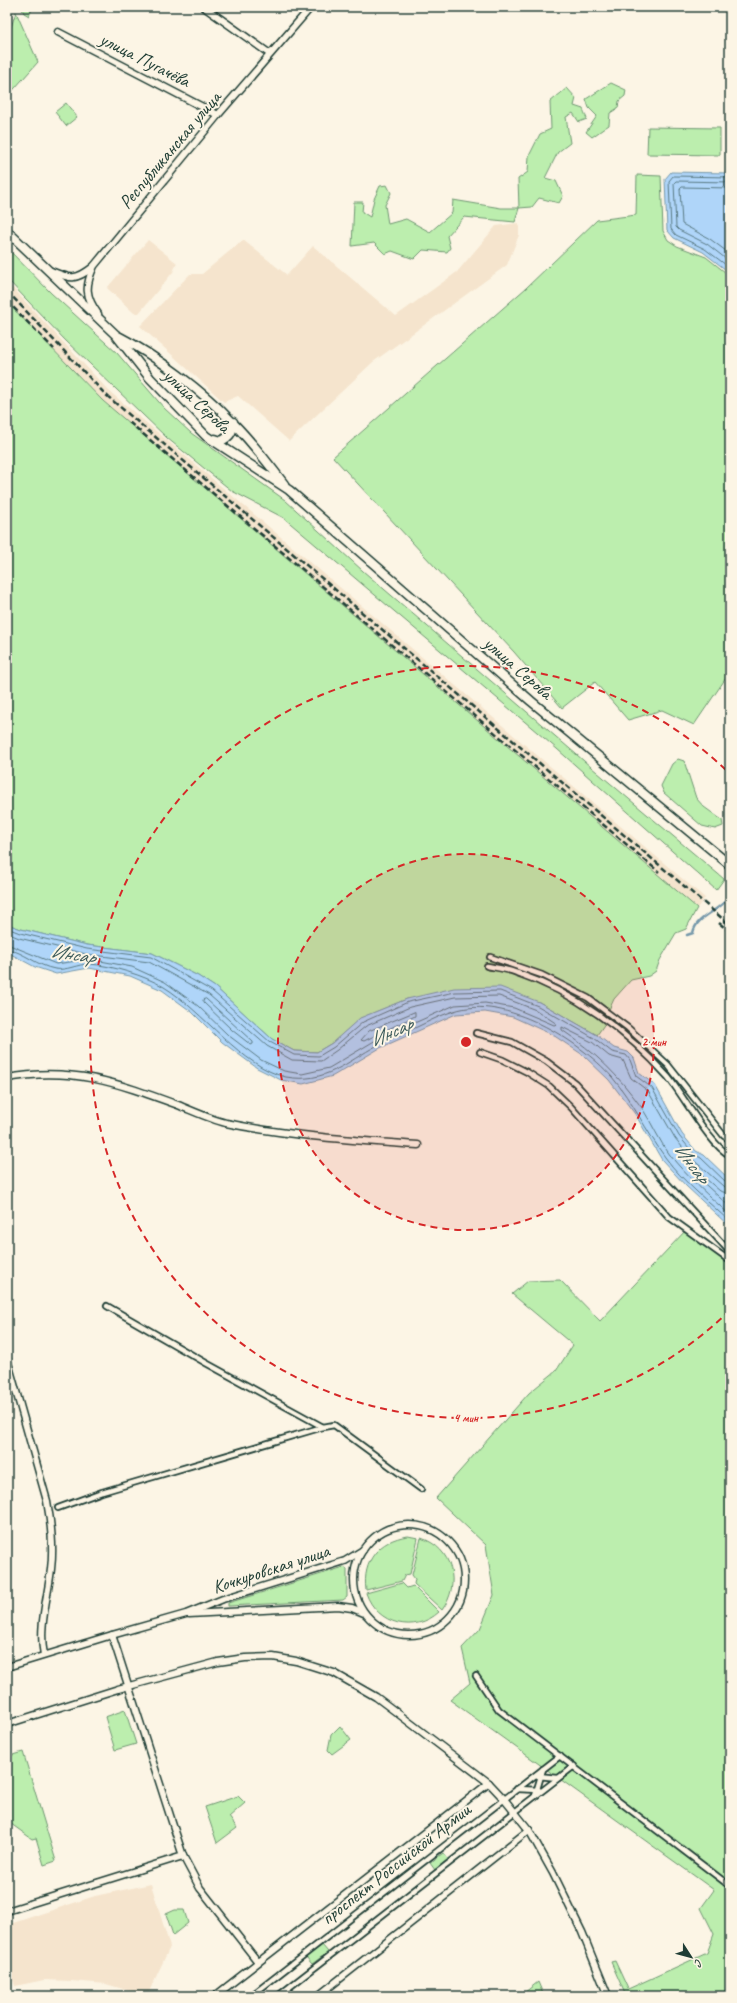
<svg xmlns="http://www.w3.org/2000/svg" width="737" height="2003" viewBox="0 0 737 2003" font-family="Caveat,sans-serif">
<style>
.built{fill:#f5e4cd}
.green{fill:#bceeae;stroke:#6e9671}
.water{fill:#afd5f9;stroke:#7598aa}
.lines{fill:none;stroke-linecap:round;stroke-linejoin:round}
.shore{stroke:#597a83;stroke-width:1}
.stream{stroke:#7598aa;stroke-width:2.5}
.pedestrian-casing{stroke:#1f3d34;stroke-width:8}
.minor-casing{stroke:#1f3d34;stroke-width:9}
.tertiary-casing{stroke:#1f3d34;stroke-width:11}
.pedestrian{stroke:#fcf5e5;stroke-width:4.5}
.minor{stroke:#fcf5e5;stroke-width:6}
.tertiary{stroke:#fcf5e5;stroke-width:8}
.rail{stroke:#1f3d34;stroke-width:2.5;stroke-dasharray:6 3;stroke-linecap:butt}
.ring{fill:none;stroke:#d62828;stroke-width:2;stroke-dasharray:7 5}
.labels{text-anchor:middle;dominant-baseline:central;stroke-width:4;stroke-linejoin:round;paint-order:stroke}
.street-label{font-size:19px;fill:#1f3d34;stroke:#fcf5e5}
.water-label{font-size:20px;font-style:italic;fill:#3c5b5b;stroke:#fcf5e5}
.centre{fill:#d62828;stroke:#fcf5e5;stroke-width:2}
.ring-label{font-size:12px;text-anchor:middle;font-weight:bold;fill:#d62828;stroke:#fcf5e5;stroke-width:4;stroke-linejoin:round;paint-order:stroke}
</style>
<rect width="100%" height="100%" fill="#fcf5e5"/>
<filter id="ink" filterUnits="userSpaceOnUse"><feTurbulence type="fractalNoise" baseFrequency=".025" numOctaves="2"/><feDisplacementMap in="SourceGraphic" scale="8" xChannelSelector="R" yChannelSelector="G"/><feConvolveMatrix kernelMatrix="1 2 1 2 8 2 1 2 1" color-interpolation-filters="sRGB"/></filter>
<g filter="url(#ink)">
<g class="built">
<path d="M519,223V235L507,265L373,362L289,441L238,396L224,402L140,326L190,274H202L243,240L287,275L313,246L396,316L457,272L496,226Z"/>
<path d="M148,240L177,263L173,272L139,313H134L107,288Z"/>
<path d="M7,282L109,391L705,898L697,908L103,401L7,302Z"/>
<path d="M151,1884L170,1947L147,1996L106,1984L72,1981L44,1980L15,1986L7,1962V1925L95,1896Z"/>
</g>
<g class="green">
<path d="M21,7H33L29,16L24,13Z"/>
<path d="M16,12L38,62L7,97V39Z"/>
<path d="M611,83L626,90L625,96L619,101L618,108L610,113L609,125L592,137L586,132L597,116L589,108L586,99Z"/>
<path d="M567,88L576,98L574,106L583,109L587,119L579,122L573,113L566,117L570,143L558,152L545,178L556,181L563,196L559,203L539,198L532,207L519,208L515,222L464,217L447,236L450,248L447,252L423,250L414,259L392,251L385,254L374,243L352,246L354,202H363L362,212L370,217L374,199L380,186L387,185L391,193L385,205L388,224L406,219L430,232L452,213L453,200L501,208H519L518,179L528,172L529,156L540,134L551,129L550,102Z"/>
<path d="M66,103L77,117L66,126L55,112Z"/>
<path d="M648,127L720,128V155L647,154Z"/>
<path d="M637,175L661,176L663,231L668,240L677,246L706,257L730,276V672L694,725L662,710L628,720L595,682L562,708L514,652L333,457L526,288L597,220L636,215Z"/>
<path d="M7,248L51,293L117,353L164,408L191,433L285,500L363,571L591,767L724,879L716,890L557,749L284,518L232,491L167,438L65,340L7,279Z"/>
<path d="M7,302L103,401L697,908L686,929L676,933L660,960L656,971L649,976L631,980L614,999L608,1012L606,1022L597,1035L539,1002L407,999L361,1018L332,1043L317,1052L294,1051L272,1039L215,987L198,976L152,953L87,945L21,929L7,924Z"/>
<path d="M678,759L684,761L696,798L704,807L722,820L723,826L715,829L702,826L664,793L661,786L672,764Z"/>
<path d="M687,1229L730,1265V1996H626L611,1962L615,1961L628,1989L707,1953L714,1934L701,1908L714,1890L450,1700L470,1683L462,1648L480,1629L494,1595L486,1545L436,1498L529,1393L556,1371L573,1345L512,1294L528,1281L560,1280L600,1321Z"/>
<path d="M408,1536L418,1538L410,1574L405,1575L402,1581L366,1590C362,1561 379,1540 408,1536Z"/>
<path d="M421,1538C453,1548 461,1585 442,1610L414,1584L415,1579L412,1575Z"/>
<path d="M344,1567L347,1569V1597L343,1600L228,1606V1603Z"/>
<path d="M402,1583L407,1588L413,1586L439,1612C415,1634 377,1625 366,1593Z"/>
<path d="M125,1710L136,1744L115,1750L105,1717Z"/>
<path d="M340,1726L351,1740L332,1754L328,1750L331,1735Z"/>
<path d="M23,1752L56,1861L44,1865L36,1838L32,1839L7,1821V1769L11,1763L9,1756Z"/>
<path d="M238,1796L245,1803L229,1817L237,1828L217,1843L205,1807Z"/>
<path d="M443,1853L448,1859L435,1870L430,1863Z"/>
<path d="M175,1910H184L188,1923L173,1935L166,1914Z"/>
<path d="M322,1945L328,1952L312,1964L306,1957Z"/>
<path d="M538,1982L544,1996H520Z"/>
</g>
<g class="water">
<path d="M671,172L730,173V273L703,252L674,238L667,230L665,179Z"/>
<path d="M7,924L21,929L87,945L152,953L198,976L215,987L272,1039L294,1051L317,1052L332,1043L360,1018L407,999L454,988L500,987L539,1002L597,1035L614,1048L628,1052L634,1058L639,1073L655,1085L682,1134L696,1151L704,1155L730,1180V1227L686,1186L662,1160L635,1114L609,1080L583,1055L553,1035L513,1017L485,1012L456,1014L380,1048L333,1076L303,1084L281,1080L257,1068L222,1042L192,1012L162,990L130,976L89,968L56,974L35,967L7,952Z"/>
</g>
<g class="lines">
<g class="shore">
<path d="M730,177L673,176L669,181L671,229L676,235L705,249L730,268"/>
<path d="M730,182L676,181L674,183L676,227L679,230L707,244L730,262"/>
<path d="M730,188L682,187L680,189L682,224L710,239L730,254"/>
<path d="M7,928L20,933L87,949L151,957L212,991L270,1042L294,1055L319,1056L334,1047L363,1022L408,1002L455,992L500,991L538,1006L594,1038L612,1052L626,1055L630,1060L636,1076L652,1088L679,1136L694,1154L701,1158L726,1182L730,1183"/>
<path d="M7,933L19,938L86,954L149,962L209,995L267,1046L292,1060L321,1061L337,1050L366,1026L410,1007L455,997L499,996L536,1010L557,1024L554,1025L514,1008L485,1003L455,1005L376,1040L329,1068L302,1074L284,1071L261,1060L228,1035L198,1006L165,982L132,967L90,959L56,964L7,944"/>
<path d="M7,949C24,952 37,966 55,969C66,971 78,964 89,964C110,965 146,976 164,987C202,1010 243,1068 286,1077C326,1084 346,1062 378,1045C387,1040 397,1036 406,1032C422,1025 438,1016 454,1011C505,994 579,1040 612,1077C633,1102 646,1131 665,1157C683,1182 708,1201 730,1222"/>
<path d="M206,999L253,1042V1044L251,1045L232,1030L203,1002V1000Z"/>
<path d="M415,1012V1016L364,1041L361,1040L369,1031Z"/>
<path d="M730,1188L723,1186L690,1157L675,1138L648,1091L631,1078L623,1060L609,1056L592,1042L562,1027V1030C596,1053 618,1075 642,1108C652,1123 659,1141 670,1155C687,1177 709,1196 730,1215"/>
<path d="M730,1194L720,1191L698,1172H695L696,1176L730,1207"/>
</g>
<path class="stream" d="M687,935L693,933C696,915 722,911 730,895"/>
<defs>
<g id="pedestrian">
<path d="M490,957L542,975L588,998L628,1028L668,1065L724,1136L730,1140"/>
<path d="M487,966C497,968 508,969 517,973C574,992 628,1032 668,1077C683,1095 711,1147 730,1155"/>
<path d="M476,1033L512,1042L546,1061L575,1083L730,1252"/>
<path d="M480,1052L503,1060L527,1072L549,1086L571,1107L669,1217L730,1261"/>
<path d="M107,1306L206,1363L323,1427L334,1425L421,1489"/>
<path d="M58,1508L102,1492L323,1427"/>
<path d="M476,1676L499,1710L730,1886"/>
<path d="M538,1776L558,1778"/>
<path d="M517,1789L539,1790"/>
<path d="M535,1796L543,1769"/>
<path d="M251,1996L560,1756"/>
<path d="M278,1996L574,1766"/>
</g>
<g id="minor">
<path d="M204,7L270,54"/>
<path d="M58,32L218,115"/>
<path d="M51,271C71,279 75,281 93,267"/>
<path d="M98,314C85,296 85,286 94,266L218,115L311,7"/>
<path d="M7,1078C72,1066 118,1083 178,1105C193,1111 210,1119 226,1123C289,1136 354,1140 418,1145"/>
<path d="M7,1359L47,1501C51,1523 54,1546 51,1569C48,1597 38,1627 44,1655"/>
<circle cx="409" cy="1580" r="55"/>
<path d="M189,1614L338,1606L352,1608L364,1613"/>
<path d="M112,1635L183,1856L200,1888L258,1962"/>
<path d="M7,1667L112,1635L186,1614L223,1599L345,1561L363,1550"/>
<path d="M7,1724L118,1689L218,1662L245,1658L273,1657L296,1661L334,1673L376,1697L400,1715L489,1783L504,1799L529,1830L553,1873L582,1932L608,1996"/>
<path d="M7,1911L183,1856"/>
<path d="M215,1996L489,1783"/>
<path d="M318,1996L529,1830"/>
</g>
<g id="tertiary">
<path d="M7,231L116,335L150,378L206,436L289,490L531,701L730,865"/>
<path d="M118,336C155,355 204,392 233,423C252,442 268,463 284,484"/>
<path d="M215,439L221,441C230,437 233,432 233,422"/>
</g>
</defs>
<use href="#pedestrian" class="pedestrian-casing"/>
<use href="#minor" class="minor-casing"/>
<use href="#tertiary" class="tertiary-casing"/>
<use href="#pedestrian" class="pedestrian"/>
<use href="#minor" class="minor"/>
<use href="#tertiary" class="tertiary"/>
<g class="rail">
<path d="M7,291L106,395L730,925"/>
<path d="M7,301L54,349"/>
<path d="M129,422L659,872"/>
<path d="M719,923L730,932"/>
</g>
</g>
</g>
<circle cx="466" cy="1042" r="188" fill="#d62828" fill-opacity=".12"/>
<g class="ring">
<circle cx="466" cy="1042" r="188"/>
<path d="M730 1310A376 376 0 1 1 730 774"/>
</g>
<g class="labels">
<g class="street-label">
<text transform="translate(145 60) rotate(27)">улица Пугачёва</text>
<text transform="translate(170 150) rotate(-50)">Республиканская улица</text>
<text transform="translate(197 401) rotate(43)">улица Серова</text>
<text transform="translate(518 668) rotate(41)">улица Серова</text>
<text transform="translate(271 1569) rotate(-18)">Кочкуровская улица</text>
<text transform="translate(396 1864) rotate(-38)">проспект Российской Армии</text>
</g>
<g class="water-label">
<text transform="translate(73 954) rotate(9)">Инсар</text>
<text transform="translate(391 1032) rotate(-24)">Инсар</text>
<text transform="translate(692 1163) rotate(53)">Инсар</text>
</g>
</g>
<circle cx="466" cy="1042" r="6" class="centre"/>
<g class="ring-label">
<text x="654" y="1046">2 мин</text>
<text x="466" y="1422">4 мин</text>
</g>
<rect width="737" height="2003" fill="none" stroke="#fcf5e5" stroke-width="24"/>
<rect x="12" y="12" width="713" height="1979" fill="none" stroke="#1f3d34" stroke-width="1.5" filter="url(#ink)"/>
<g transform="translate(691 1957) rotate(126)" stroke="#fcf5e5" stroke-width="3" paint-order="stroke">
<path d="M0-3L7 15L0 10L-7 15Z" fill="#1f3d34"/>
<text y="-6" font-size="11" font-weight="bold" text-anchor="middle" fill="#1f3d34">С</text>
</g>
</svg>
